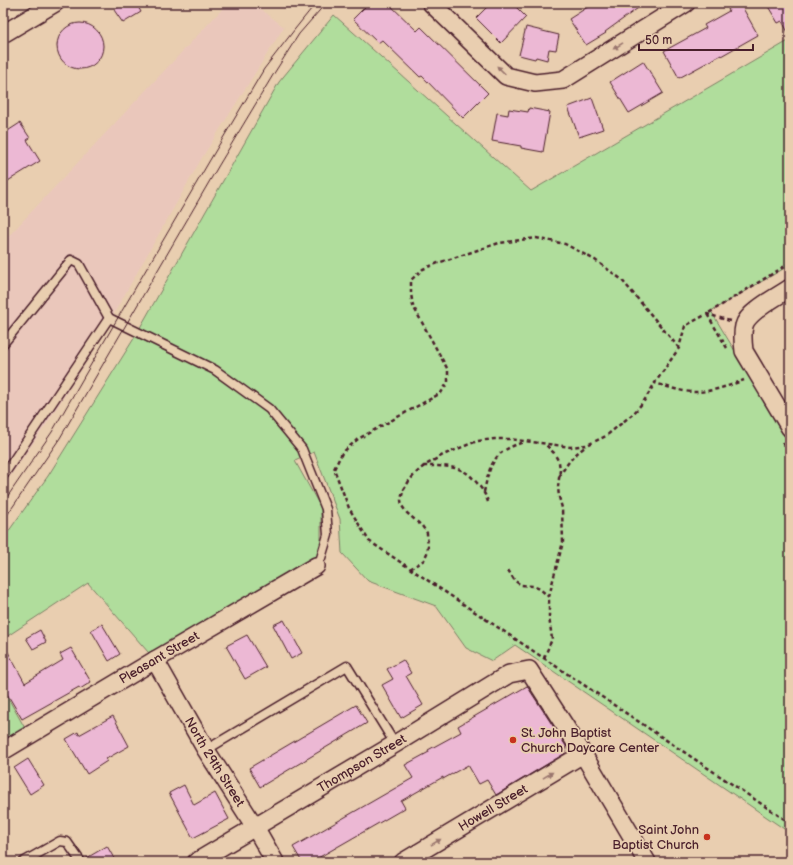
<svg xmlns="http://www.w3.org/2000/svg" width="793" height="865" viewBox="0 0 793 865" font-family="'Balsamiq Sans',sans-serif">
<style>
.built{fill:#eac7bb}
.green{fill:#b0dd9c;stroke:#7d7e64}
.building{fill:#ecb8d4;stroke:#4a1f2b}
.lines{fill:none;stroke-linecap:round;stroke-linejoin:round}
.service-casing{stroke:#4a1f2b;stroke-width:11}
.minor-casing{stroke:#4a1f2b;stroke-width:20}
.path{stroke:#4a1f2b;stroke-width:2.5;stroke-dasharray:4 3;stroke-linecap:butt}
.service{stroke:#e9ceb0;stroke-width:8}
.minor{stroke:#e9ceb0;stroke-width:17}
.tram{stroke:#4a1f2b;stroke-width:1}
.oneway{fill:#9a766e}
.poi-dot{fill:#c8321e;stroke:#e9ceb0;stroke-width:1.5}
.labels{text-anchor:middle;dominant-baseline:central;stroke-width:3.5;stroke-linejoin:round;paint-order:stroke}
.street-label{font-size:13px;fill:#4a1f2b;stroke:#e9ceb0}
.poi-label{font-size:13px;fill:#4a1f2b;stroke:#e9ceb0;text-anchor:start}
</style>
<rect width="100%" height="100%" fill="#e9ceb0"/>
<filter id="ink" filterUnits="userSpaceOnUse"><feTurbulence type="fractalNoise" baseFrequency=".025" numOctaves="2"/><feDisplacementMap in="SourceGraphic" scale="8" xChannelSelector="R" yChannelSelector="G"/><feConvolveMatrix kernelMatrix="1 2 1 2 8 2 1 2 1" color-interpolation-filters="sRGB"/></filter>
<g filter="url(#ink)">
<path class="built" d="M228,3H253L284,27L203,156L91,354L46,425L3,486V242Z"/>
<g class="green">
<path d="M334,15L531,191L790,40V265L711,311L790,443V833L515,645L492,661L466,648L436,606L368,581L342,553L340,519L314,452L295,461L321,508V558L155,660L88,583L3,639V539L48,476L133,340L279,82Z"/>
<path d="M3,689L26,730L3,743Z"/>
</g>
<g class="building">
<path d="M125,3H136L141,12L123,23L114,10Z"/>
<path d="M369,3H388L417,31L421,27L488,93L463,118L422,76L420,77L382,40L378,43L353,19Z"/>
<path d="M491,3H512L526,17L501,43L476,18Z"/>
<path d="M594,3H645L605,32L606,33L586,45L569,19Z"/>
<path d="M738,3H740L758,35L721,56V55L679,78L664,51L706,28L704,25L729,11L728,9Z"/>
<path d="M766,3H790V36L782,21L778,23Z"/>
<circle cx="80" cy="46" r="23"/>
<path d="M526,27L559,35L556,50L549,49L547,60L536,57L535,59L519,55Z"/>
<path d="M643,61L663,93L629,113L610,82Z"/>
<path d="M592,98L603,129L579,137L568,107Z"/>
<path d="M529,108L550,112L543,152L521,148V146L492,141L497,113L508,115L509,109L528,112Z"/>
<path d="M20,123L30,138L27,140L40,161L3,184V134Z"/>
<path d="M284,620L302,653L291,659L273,625Z"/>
<path d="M102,624L120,654L109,661L91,630Z"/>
<path d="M40,630L46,642L33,649L26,638Z"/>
<path d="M247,635L266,667L245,679L226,646Z"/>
<path d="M3,643L25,683L63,660L60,654L71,648L91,682L80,689L79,687L22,719L3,687Z"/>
<path d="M403,660L411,673L406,676L423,705L401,718L382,685L393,679L387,669Z"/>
<path d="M527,686L566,746L564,754L496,795L487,780L479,784L468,765L443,779V777L401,801L405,808L311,862H302L293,847L413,778L405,765L429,752L428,750L461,732L458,726Z"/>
<path d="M356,705L367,723L260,787L249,768Z"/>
<path d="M113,716L129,746L106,759L107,761L87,774L66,739L78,732L79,735Z"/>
<path d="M28,759L44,785L30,794L14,768Z"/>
<path d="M184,785L194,805L215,793L229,819L193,838L169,793Z"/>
<path d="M107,846L116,862H86L85,859Z"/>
</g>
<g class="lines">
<defs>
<g id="service">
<path d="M3,344L71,260L79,264L109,318"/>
<path d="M3,476L109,318L215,370L269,409L302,449L326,509L328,535L321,558L316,566"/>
<path d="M206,750L347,666L395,744"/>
<path d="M23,862L60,841L67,842L81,862"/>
</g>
<g id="minor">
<path d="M431,3L506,76L535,83L563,80L686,3"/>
<path d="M3,34L55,3"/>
<path d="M790,288C778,296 747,312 744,326C742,334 743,343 744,351L790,428"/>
<path id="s1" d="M155,660L206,750L255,827L275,862"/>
<path id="s2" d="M3,751L155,660L316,566"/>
<path id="s3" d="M196,862L395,744L509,674L529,670L583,754L647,862"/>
<path id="s4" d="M403,862L583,754"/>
</g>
</defs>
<use href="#service" class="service-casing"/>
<use href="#minor" class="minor-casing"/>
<g class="path">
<path d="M730,321L707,314L685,326L679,348L655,383C668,387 682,392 695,392C711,392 729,386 744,380"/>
<path d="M679,348L621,279L595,260L565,244L536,238L499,243L438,263L423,269L411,280V294L413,306L448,370V382L441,393L358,439L342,453L334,469L349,508L369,541L790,823"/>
<path d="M727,348L707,314L790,263"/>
<path d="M782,442L790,454"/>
<path d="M559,477C567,464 572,456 585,447"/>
<path d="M484,492C490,463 494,451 524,442"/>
<path d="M488,502C487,499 486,496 484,493C481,487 471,475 465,472C453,465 437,466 424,466L443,455L477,441L495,439H509L571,447L587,445L606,436L634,413L644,401L655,383"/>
<path d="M410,569L424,560L428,551L427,533L422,526L407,513L402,506L401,500L403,491L409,481L415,474L424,466"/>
<path d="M508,570L515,581L521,585L533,586L540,589L549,597"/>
<path d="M544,658L552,639L549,617V597L553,580L563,542L562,508L559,497L558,487L560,470L559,462L554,453L545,444"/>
</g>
<use href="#service" class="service"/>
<use href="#minor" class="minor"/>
<g class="tram">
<path d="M3,503L52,432L116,321L210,160L264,69L295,29L316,3"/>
<path d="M3,521L60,438L219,165L273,75L299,34L326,3"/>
</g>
</g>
<defs><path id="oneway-solid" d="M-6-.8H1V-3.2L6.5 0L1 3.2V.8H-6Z"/></defs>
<g class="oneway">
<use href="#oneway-solid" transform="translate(618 46) rotate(148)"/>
<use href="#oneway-solid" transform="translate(501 70) rotate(-136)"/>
<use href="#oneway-solid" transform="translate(548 775) rotate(-31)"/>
<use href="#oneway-solid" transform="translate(436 842) rotate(-31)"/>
</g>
</g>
<g class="poi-dot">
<circle cx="513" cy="740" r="4"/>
<circle cx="707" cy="837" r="4"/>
</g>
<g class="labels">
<g class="street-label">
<text stroke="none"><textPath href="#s2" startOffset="182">Pleasant Street</textPath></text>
<text stroke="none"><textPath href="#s1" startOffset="118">North 29th Street</textPath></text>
<text stroke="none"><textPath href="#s3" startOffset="193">Thompson Street</textPath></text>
<text stroke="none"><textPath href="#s4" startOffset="105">Howell Street</textPath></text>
</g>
<g class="poi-label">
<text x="521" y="733">St. John Baptist<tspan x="521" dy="15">Church Daycare Center</tspan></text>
<text x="699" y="830" text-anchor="end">Saint John<tspan x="699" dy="15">Baptist Church</tspan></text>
</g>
</g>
<rect width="793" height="865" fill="none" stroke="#e9ceb0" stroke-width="16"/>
<rect x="8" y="8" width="777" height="849" fill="none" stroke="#4a1f2b" stroke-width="1.5" filter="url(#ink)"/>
<path d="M639 44v6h114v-6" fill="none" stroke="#4a1f2b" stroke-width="2"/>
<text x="645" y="44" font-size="12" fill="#4a1f2b" stroke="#e9ceb0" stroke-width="3" paint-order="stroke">50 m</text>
</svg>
